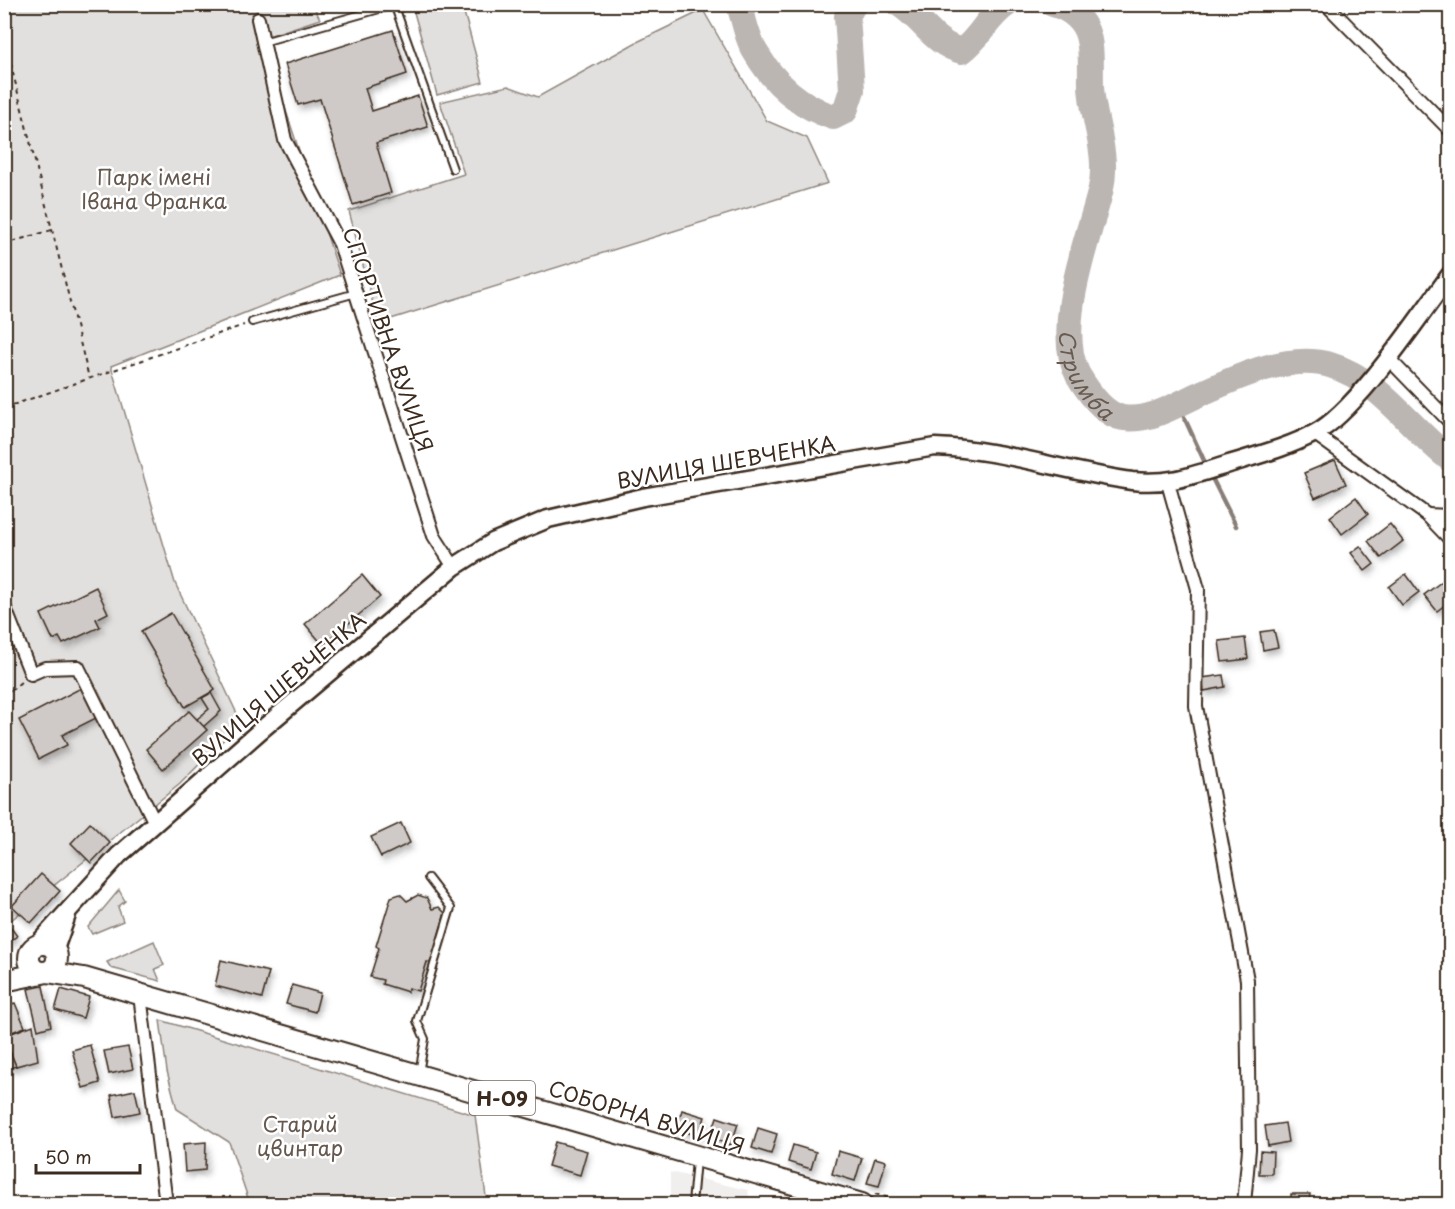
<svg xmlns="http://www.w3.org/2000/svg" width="1455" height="1209" viewBox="0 0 1455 1209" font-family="'Playpen Sans',sans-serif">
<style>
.built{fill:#f1efee}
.green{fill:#e2e0de;stroke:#8e857e;stroke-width:1.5}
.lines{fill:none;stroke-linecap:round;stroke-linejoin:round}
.stream{stroke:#887e77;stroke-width:4.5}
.river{stroke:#bcb6b3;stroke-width:26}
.building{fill:#cfcac7;stroke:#3b2a1e;stroke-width:1.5;filter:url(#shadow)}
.lane-casing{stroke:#3b2a1e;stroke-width:10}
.street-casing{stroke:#3b2a1e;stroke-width:16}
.secondary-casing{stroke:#3b2a1e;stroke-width:21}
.primary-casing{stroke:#3b2a1e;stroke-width:24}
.path{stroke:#3b2a1e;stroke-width:2;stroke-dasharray:4.5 4.5;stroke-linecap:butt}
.lane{stroke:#fff;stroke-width:6}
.street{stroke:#fff;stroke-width:12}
.secondary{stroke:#fff;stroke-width:16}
.primary{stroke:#fff;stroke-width:20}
.labels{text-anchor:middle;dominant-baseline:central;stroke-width:5;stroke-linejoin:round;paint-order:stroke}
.shield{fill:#fff;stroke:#766a62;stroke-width:1.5}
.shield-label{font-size:20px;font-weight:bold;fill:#3b2a1e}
.park-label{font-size:21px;fill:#65584e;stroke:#fff}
.street-label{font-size:21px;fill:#3b2a1e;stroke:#fff}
.water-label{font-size:22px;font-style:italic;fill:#685b52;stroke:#fff}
</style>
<defs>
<filter id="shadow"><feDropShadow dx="2.5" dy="4.5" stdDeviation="3" flood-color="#0004"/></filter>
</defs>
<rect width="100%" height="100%" fill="#fff"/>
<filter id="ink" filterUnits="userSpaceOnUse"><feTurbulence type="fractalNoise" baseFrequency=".0167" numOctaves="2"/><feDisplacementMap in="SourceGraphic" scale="12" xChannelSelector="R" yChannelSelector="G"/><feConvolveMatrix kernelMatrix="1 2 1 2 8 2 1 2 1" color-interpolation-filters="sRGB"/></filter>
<g filter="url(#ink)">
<path class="built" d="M670,1172L748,1190L750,1204H670Z"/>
<g class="green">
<path d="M5,5H313L320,19L262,38L340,275L111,366L175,583L241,722L180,784L5,925Z"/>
<path d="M412,5H462L483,82L437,95Z"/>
<path d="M703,10L767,121L807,138L828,183L378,323L349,211L464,174L440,102L508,86L538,97L635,43Z"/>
<path d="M119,890L125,901L118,907L123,921L92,934L88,927Z"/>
<path d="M154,941L164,965L155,969L160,981L111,968L107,962Z"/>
<path d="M160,1020L475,1115L487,1204H250L229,1142L177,1109L167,1071Z"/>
</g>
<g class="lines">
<g class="stream">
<path d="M1178,404L1207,467"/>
<path d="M1210,474L1236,526"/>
</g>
<g class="river">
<path d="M739,4C744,20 747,39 756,53C774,83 800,106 833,117L845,111L852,90L847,16L854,4"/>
<path d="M899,4C922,18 934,45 962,51C980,38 988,16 1007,4"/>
<path id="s1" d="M1053,4C1097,17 1090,50 1091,86C1092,113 1103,139 1103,166C1104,186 1096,206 1091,224C1079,265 1057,335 1078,375C1087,390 1104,415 1123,418C1152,422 1178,403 1204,392C1239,376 1290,353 1330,365C1381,380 1410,429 1450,459"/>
</g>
</g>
<g class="building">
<path d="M393,30L407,74L365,88L372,111L418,96L428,127L376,143L391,193L353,205L320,99L298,105L285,64Z"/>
<path d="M1335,460L1346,484L1315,498L1304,473Z"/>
<path d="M1356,497L1368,514L1342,534L1330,517Z"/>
<path d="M1390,524L1403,541L1381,558L1368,541Z"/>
<path d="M1360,546L1374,564L1365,571L1351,553Z"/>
<path d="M1406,574L1419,592L1402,605L1389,587Z"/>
<path d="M362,575L380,597L323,645L305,624Z"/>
<path d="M1445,579L1450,586V601L1437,611L1424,595Z"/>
<path d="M96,587L108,613L96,619L100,627L63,644L59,637L53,640L41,614Z"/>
<path d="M171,613L215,690L185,707L141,631Z"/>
<path d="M1274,630L1278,647L1263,650L1260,632Z"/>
<path d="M1245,638L1248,659L1222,662L1219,641Z"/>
<path d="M1223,675L1225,687L1204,691L1202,678Z"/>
<path d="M83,687L98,717L62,735L67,745L39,759L19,720Z"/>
<path d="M211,693L221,711L203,727L197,719L209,709L202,698Z"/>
<path d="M189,711L207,730L163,769L146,749Z"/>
<path d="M90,823L110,843L91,863L71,843Z"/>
<path d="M401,823L410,843L381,857L371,837Z"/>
<path d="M41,874L60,891L31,923L12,906Z"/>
<path d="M400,894L407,901L418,895L427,898L432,909L439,907L445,913L431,963L427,962L418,991L409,988L408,992L382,984L383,980L370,977L379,948L376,946L391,897Z"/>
<path d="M4,918L17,936L4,945Z"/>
<path d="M221,960L269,972L262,998L215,986Z"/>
<path d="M292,985L320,993L315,1012L286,1004Z"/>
<path d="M43,986L51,1026L38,1030L28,989Z"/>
<path d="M61,989L89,997L83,1018L55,1010Z"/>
<path d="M15,1003L25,1027L4,1035V1007Z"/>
<path d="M33,1025L38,1060L16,1066L4,1036Z"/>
<path d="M90,1045L100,1083L83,1088L72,1050Z"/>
<path d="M128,1047L133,1069L109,1074L104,1051Z"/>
<path d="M10,1052L16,1066L4,1070V1054Z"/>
<path d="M135,1090L140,1112L115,1117L111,1095Z"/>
<path d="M682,1110L705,1117L699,1136L676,1129Z"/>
<path d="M717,1117L738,1124L731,1145L710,1138Z"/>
<path d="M1285,1123L1288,1142L1268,1146L1265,1126Z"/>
<path d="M758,1128L777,1134L771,1154L752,1148Z"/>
<path d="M206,1142L205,1170L185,1172L183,1144Z"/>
<path d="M555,1142L587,1151L580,1175L548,1166Z"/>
<path d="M793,1145L816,1152L811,1169L788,1162Z"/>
<path d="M838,1151L862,1158L855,1181L832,1174Z"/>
<path d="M1260,1151L1273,1152L1272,1174H1259Z"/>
<path d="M875,1158L886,1161L879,1186L867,1183Z"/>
<path d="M1291,1194H1310L1309,1203H1291Z"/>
</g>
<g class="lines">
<defs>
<g id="lane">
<path d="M395,7L453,169"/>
<path d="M263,42L397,4"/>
<path d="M252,322L356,293"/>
<path d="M419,1073L425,1039L417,1021L451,908L428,878"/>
<path d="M692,1204L696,1160"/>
</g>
<g id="street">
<path d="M1326,4L1450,130"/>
<path d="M258,19L285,140L340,244L434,536L454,567"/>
<path d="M1387,357L1450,422"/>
<path d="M1315,434L1427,515L1450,539"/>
<path d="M1168,483L1198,589L1196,706L1247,980L1249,1149L1244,1204"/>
<path d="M1427,515L1450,516"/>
<path d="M4,606L31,674L45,668L78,667L155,823"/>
<path d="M140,995L166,1204"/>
<path d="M803,1188L806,1204"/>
</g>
<g id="secondary">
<path d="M37,945L119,855L261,730L454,567L493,542L548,519L643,497L935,447C1002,449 1066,472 1132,481C1170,485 1194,475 1229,464C1258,455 1289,447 1315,433C1356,412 1420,315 1450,275"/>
<path d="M55,949L67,915"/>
</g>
<g id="primary">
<circle cx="43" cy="958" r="14"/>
<path d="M4,981L47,972L84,978L862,1204"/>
</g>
</defs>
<use href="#lane" class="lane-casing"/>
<use href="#street" class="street-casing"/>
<use href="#secondary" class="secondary-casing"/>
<use href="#primary" class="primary-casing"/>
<g class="path">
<path d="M4,37L89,378"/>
<path d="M4,244L52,230"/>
<path d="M4,408L244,325"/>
<path d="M4,697L22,681"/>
<path d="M875,1194L911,1204"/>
</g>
<use href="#lane" class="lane"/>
<use href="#street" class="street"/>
<use href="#secondary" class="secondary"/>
<use href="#primary" class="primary"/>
</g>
</g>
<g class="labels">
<rect class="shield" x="469" y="1081" width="66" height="34" rx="4.5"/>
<g class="shield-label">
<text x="502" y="1098">Н-09</text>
</g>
<g class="park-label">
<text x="154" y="176">Парк імені<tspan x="154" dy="24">Івана Франка</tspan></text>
<text x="300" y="1123">Старий<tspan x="300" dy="24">цвинтар</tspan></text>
</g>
<g class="street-label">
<text transform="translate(389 339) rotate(71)">СПОРТИВНА ВУЛИЦЯ</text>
<text transform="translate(726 461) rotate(-10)">ВУЛИЦЯ ШЕВЧЕНКА</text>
<text transform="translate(278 688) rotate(-41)">ВУЛИЦЯ ШЕВЧЕНКА</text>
<text transform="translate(647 1116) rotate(17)">СОБОРНА ВУЛИЦЯ</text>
</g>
<g class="water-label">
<text stroke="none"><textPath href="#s1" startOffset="398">Стримба</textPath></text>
</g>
</g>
<rect width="1455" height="1209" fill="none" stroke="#fff" stroke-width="24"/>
<rect x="12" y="12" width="1431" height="1185" fill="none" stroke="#3b2a1e" stroke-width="2" filter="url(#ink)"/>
<path d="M36 1164v9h104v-9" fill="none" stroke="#3b2a1e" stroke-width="3"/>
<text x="45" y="1164" font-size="18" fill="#3b2a1e" stroke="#ffffff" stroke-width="4.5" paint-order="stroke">50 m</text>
</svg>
